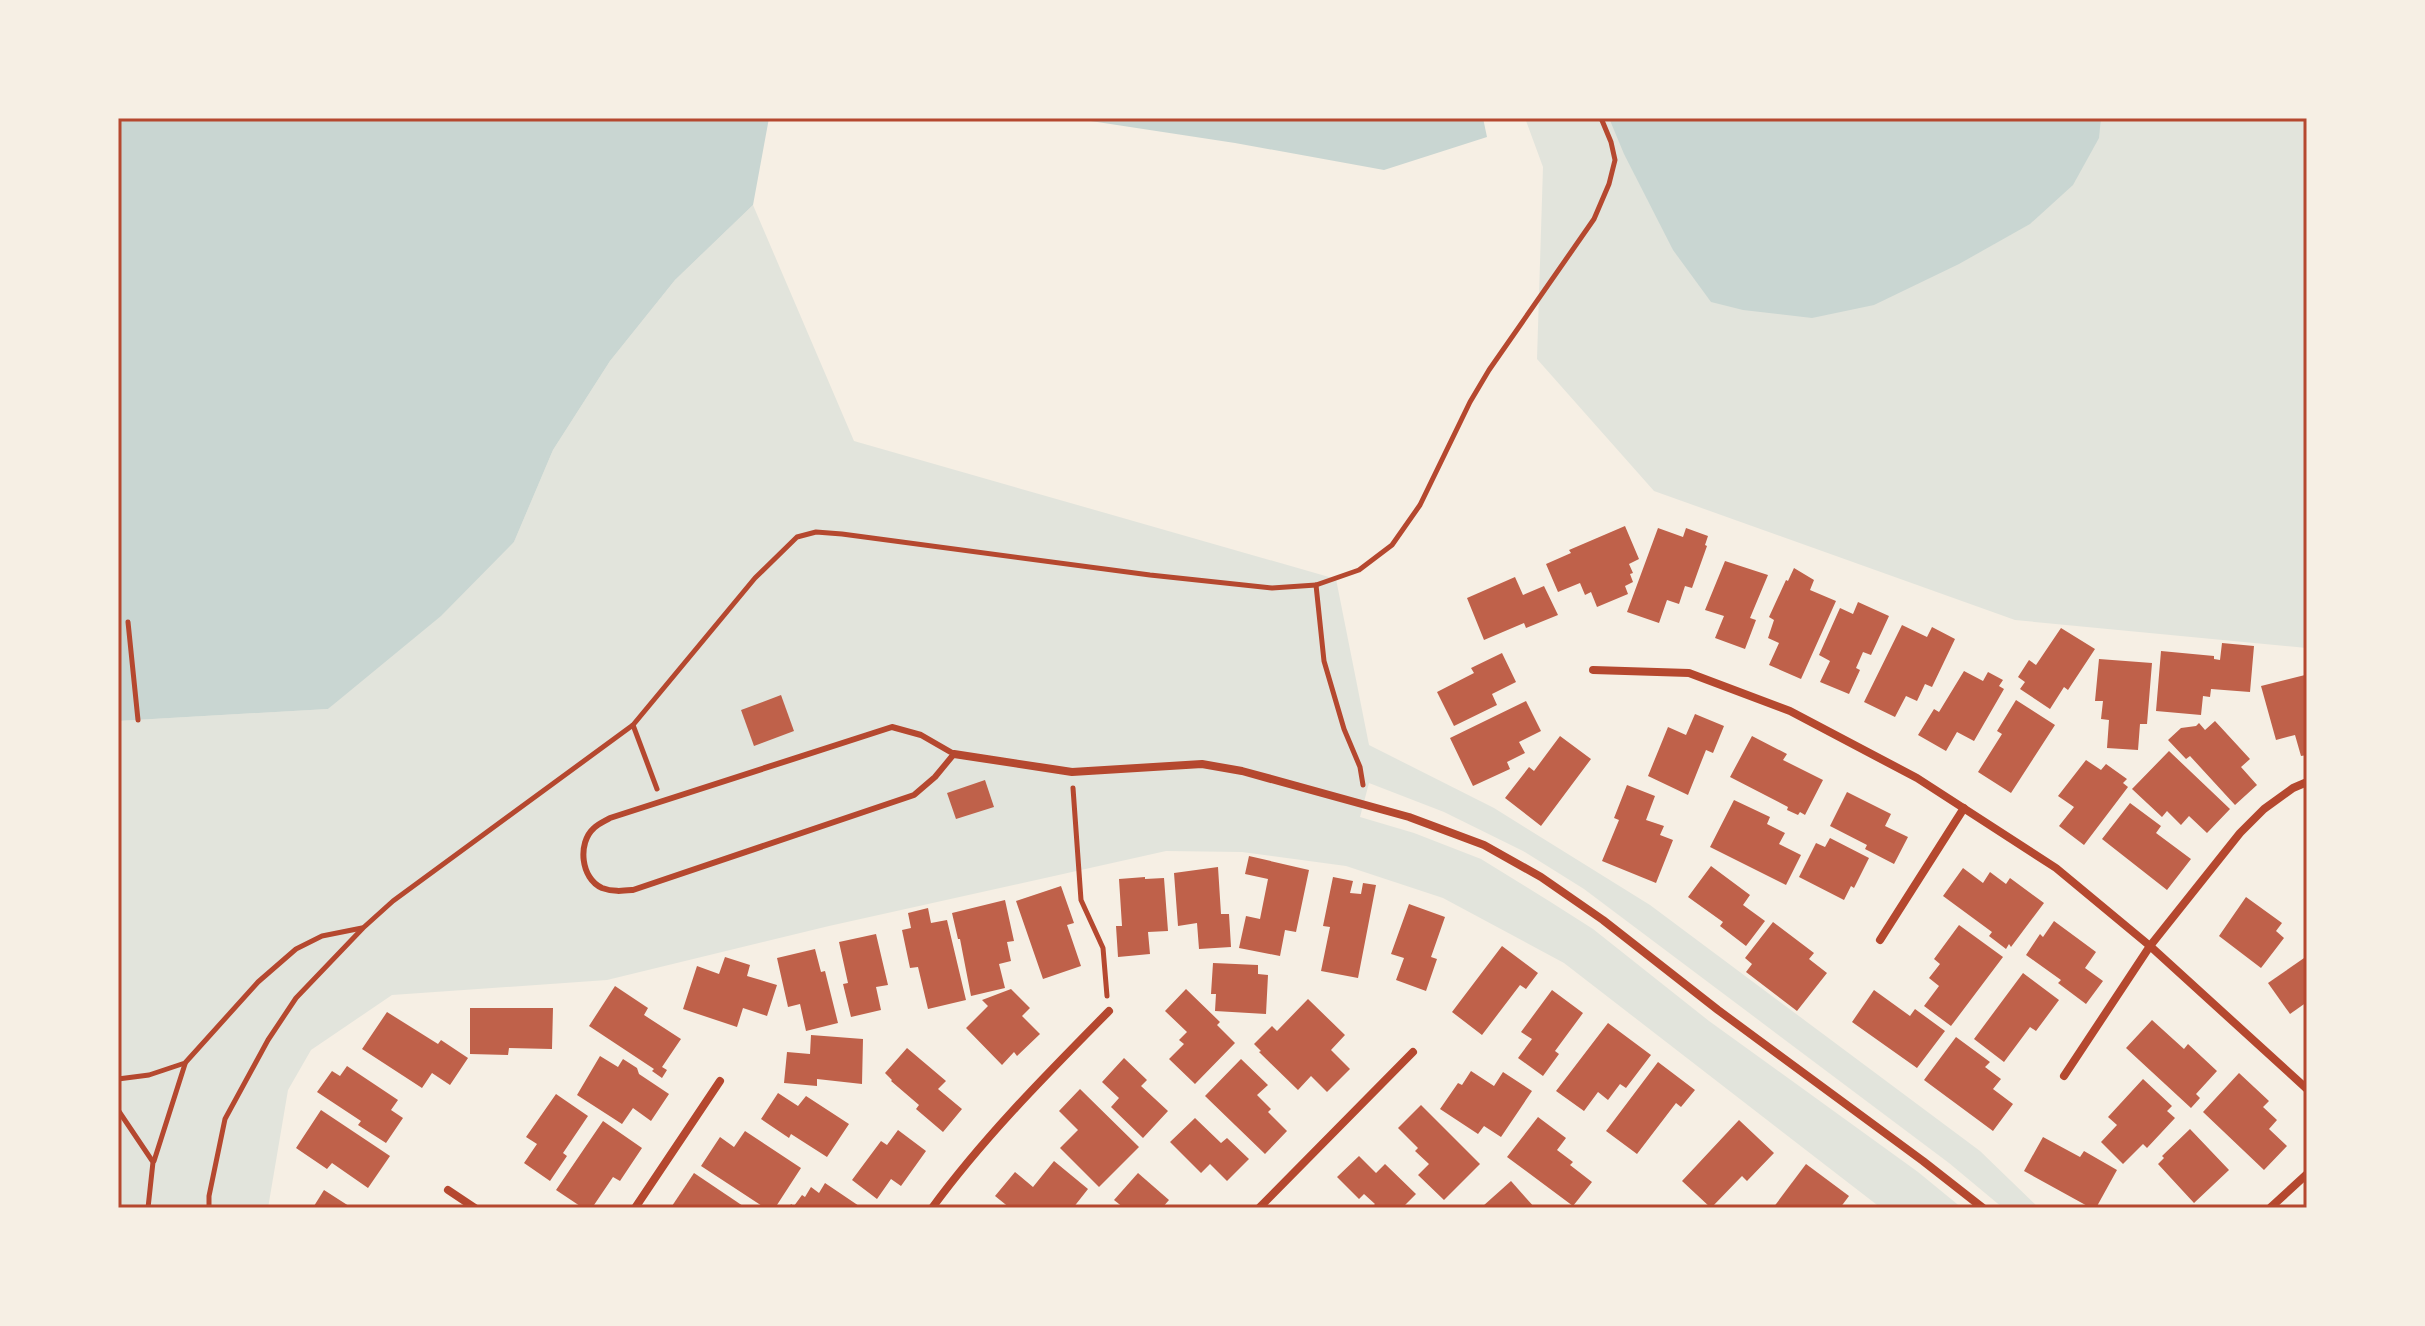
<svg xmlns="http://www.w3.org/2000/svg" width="2425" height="1326" viewBox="0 0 2425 1326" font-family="Cabin,sans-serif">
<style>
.green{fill:#e2e4dc}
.water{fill:#c9d6d2}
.building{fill:#bf614a}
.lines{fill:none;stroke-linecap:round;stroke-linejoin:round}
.path{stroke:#b5482f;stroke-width:5}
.service{stroke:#b5482f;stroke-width:6}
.minor{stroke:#b5482f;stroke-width:8}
.neatline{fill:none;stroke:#b5482f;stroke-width:3}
</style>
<rect width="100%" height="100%" fill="#f6efe4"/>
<g class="green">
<path d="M1525,118H2307V648L2015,620L1654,491L1537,359L1543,167Z"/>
<path d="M753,205L854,441L1336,579L1369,745L1494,808L1650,905L1980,1151L2039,1208H2003L1949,1163L1584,889L1523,851L1444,812L1369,783L1360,817L1414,833L1481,859L1549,901L1593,929L1709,1021L1918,1172L1962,1208H1881L1564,963L1443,898L1346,866L1242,852L1166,851L829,926L607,980L392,995L311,1050L288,1090L268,1208H118V721L328,709L514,542L553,450L610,361L675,280Z"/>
</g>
<g class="water">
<path d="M118,118H769L753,205L675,280L610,361L553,450L514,542L441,616L328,709L118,721Z"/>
<path d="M1071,118H1483L1487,137L1384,170L1235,143Z"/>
<path d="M1609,118H2101L2099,138L2073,185L2030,224L1959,264L1874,305L1812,318L1743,310L1711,302L1673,250L1624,154Z"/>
</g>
<g class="building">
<path d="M1625,526L1639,559L1629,564L1633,573L1630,574L1633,582L1625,586L1628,594L1597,607L1591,592L1585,595L1580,583L1558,592L1546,564L1571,553L1569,550Z"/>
<path d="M1658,528L1683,537L1686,528L1708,536L1705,545L1707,546L1692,588L1685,586L1679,604L1667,600L1659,623L1627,612Z"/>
<path d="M1725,561L1768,575L1750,618L1756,620L1745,649L1715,638L1724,616L1705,610Z"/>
<path d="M1794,568L1814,580L1810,590L1836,601L1801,679L1769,665L1779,643L1768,638L1774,620L1769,617L1786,580L1788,581Z"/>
<path d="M1515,577L1523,595L1544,586L1558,615L1526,628L1524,623L1484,640L1467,598Z"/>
<path d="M1858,602L1889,616L1871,655L1863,652L1856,668L1860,670L1849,694L1820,682L1830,661L1819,655L1840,608L1853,614Z"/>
<path d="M1902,625L1927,637L1932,627L1955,639L1932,687L1925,684L1917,701L1906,696L1895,717L1864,702Z"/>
<path d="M2061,628L2095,649L2068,690L2064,687L2050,709L2020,689L2025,682L2018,677L2029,660L2036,665Z"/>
<path d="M2222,643L2254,646L2250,692L2211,689L2210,697L2203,696L2201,715L2156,711L2161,651L2214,656V659L2220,660Z"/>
<path d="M1502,653L1516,682L1492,694L1497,705L1454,726L1437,692L1474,673L1471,668Z"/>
<path d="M2099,659L2152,663L2147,724H2140L2138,750L2107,748L2109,720L2101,719L2103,701H2095Z"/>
<path d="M1964,671L1983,681L1988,672L2003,680L1999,686L2004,689L1974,741L1957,732L1946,751L1918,735L1934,709L1939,712Z"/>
<path d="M2305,675L2307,683V755L2301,756L2295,735L2276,740L2261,686Z"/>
<path d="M781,695L794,731L754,746L741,710Z"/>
<path d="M2016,700L2055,725L2011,793L1978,772L2002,734L1997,731Z"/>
<path d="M1526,701L1541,731L1519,742L1525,753L1507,762L1510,769L1473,786L1450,738Z"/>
<path d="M1695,714L1724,726L1713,753L1706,750L1688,795L1648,776L1668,727L1686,735Z"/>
<path d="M2215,721L2250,759L2241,767L2257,785L2235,805L2190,756L2186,759L2168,740L2181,728L2196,726L2199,723L2205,730Z"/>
<path d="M1560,736L1591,759L1541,826L1505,798L1529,767L1534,771Z"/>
<path d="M1752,736L1787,754L1783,760L1823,780L1805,815L1800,812L1798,815L1787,810L1788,807L1730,777Z"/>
<path d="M2169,751L2230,809L2207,833L2189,816L2181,825L2167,811L2162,817L2132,789Z"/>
<path d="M2086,760L2101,770L2106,764L2127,779L2123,783L2128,787L2084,845L2059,826L2074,807L2058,796Z"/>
<path d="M985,780L994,807L956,819L947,793Z"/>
<path d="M1627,785L1655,796L1646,820L1664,826L1660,835L1673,840L1656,883L1602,861L1619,820L1614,818Z"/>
<path d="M1847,792L1891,814L1885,826L1908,837L1894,864L1865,849L1867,845L1830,826Z"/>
<path d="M1734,800L1770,817L1767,824L1785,833L1779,844L1801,855L1786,885L1710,847Z"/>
<path d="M2130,803L2161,826L2156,833L2191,859L2167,890L2102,839Z"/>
<path d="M1830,838L1869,858L1854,888L1851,886L1844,900L1799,877L1816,843L1825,847Z"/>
<path d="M1249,856L1309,870L1296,932L1285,930L1280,956L1239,948L1246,916L1260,919L1268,879L1245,874Z"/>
<path d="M1711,866L1750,895L1743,905L1765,921L1746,946L1720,926L1723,922L1688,897Z"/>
<path d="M1218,867L1221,914H1229L1231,947L1199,949L1197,923L1178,926L1174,873Z"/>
<path d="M1963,868L1983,883L1990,872L2006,884L2010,878L2044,903L2011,947L2009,944L2006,949L1989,936L1992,932L1943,896Z"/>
<path d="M1145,877V879L1164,878L1168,931L1148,932L1150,954L1118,957L1116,926H1122L1119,879Z"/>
<path d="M1333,877L1353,881L1350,893L1361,894L1363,883L1376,885L1358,978L1321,971L1330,927L1323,926Z"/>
<path d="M1061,886L1074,923L1067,925L1081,966L1043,979L1016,901Z"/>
<path d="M2246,897L2282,923L2276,931L2284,938L2261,968L2219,936Z"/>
<path d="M1005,900L1014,941L1007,942L1011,961L999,964L1005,988L971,996L960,939H958L952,913Z"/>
<path d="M1409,904L1445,917L1431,957L1437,959L1426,991L1396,980L1404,958L1391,954Z"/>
<path d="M928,908L931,923L947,920L966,1000L928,1009L918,967L910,968L902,930L911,928L908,913Z"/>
<path d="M2054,921L2096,952L2085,968L2103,981L2086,1004L2058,983L2061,980L2026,955L2040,934L2043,937Z"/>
<path d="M1773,922L1814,953L1809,959L1827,973L1797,1011L1746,972L1752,964L1745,958Z"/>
<path d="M1959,925L2003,957L1951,1026L1924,1006L1939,986L1929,978L1940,964L1934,959Z"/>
<path d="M876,934L888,985L876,987L881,1010L851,1017L843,984L848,983L839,942Z"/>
<path d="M1502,946L1538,973L1526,989L1520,985L1482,1035L1452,1012Z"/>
<path d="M815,949L821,972L825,971L838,1023L806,1031L800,1004L788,1007L777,958Z"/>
<path d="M2307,956V1002L2290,1014L2268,983Z"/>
<path d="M725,957L750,965L747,976L777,985L767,1016L743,1008L737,1027L683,1009L697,966L719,974Z"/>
<path d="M1213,963L1258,965V974L1268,975L1266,1014L1215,1011L1216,994H1211Z"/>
<path d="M2023,973L2059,1000L2036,1031L2030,1027L2004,1062L1974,1039Z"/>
<path d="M615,986L648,1008L644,1015L681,1039L662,1067L667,1070L662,1078L652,1071L654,1069L589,1026Z"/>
<path d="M1011,989L1030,1008L1022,1016L1040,1034L1017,1056L1014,1052L1002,1065L966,1028L988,1006L982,1000Z"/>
<path d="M1186,989L1220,1022L1217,1025L1235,1043L1195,1084L1169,1059L1184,1044L1179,1040L1187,1032L1165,1011Z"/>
<path d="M1552,990L1583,1013L1555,1051L1559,1054L1543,1076L1518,1058L1532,1039L1521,1032Z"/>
<path d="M1874,990L1910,1016L1915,1009L1945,1031L1917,1068L1852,1022Z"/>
<path d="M1308,999L1345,1035L1331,1050L1350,1069L1327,1092L1311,1076L1298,1090L1259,1052L1261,1051L1254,1044L1272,1026L1277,1031Z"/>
<path d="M470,1008H553L552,1049L509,1048L508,1055L470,1054Z"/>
<path d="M387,1012L438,1044L441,1040L468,1058L450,1085L432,1073L422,1088L362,1049Z"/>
<path d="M2152,1020L2184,1049L2188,1044L2217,1071L2196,1094L2200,1098L2191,1108L2126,1048Z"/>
<path d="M1608,1023L1651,1055L1626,1088L1620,1084L1608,1100L1598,1092L1584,1111L1556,1091Z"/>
<path d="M811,1035L863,1039L862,1084L817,1079V1086L784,1083L787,1052L810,1054Z"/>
<path d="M1956,1037L1990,1062L1985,1067L2001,1079L1993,1089L2013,1104L1993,1131L1924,1080Z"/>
<path d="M907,1048L946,1081L938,1089L962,1109L943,1132L916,1109L919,1105L891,1081L892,1080L885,1073Z"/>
<path d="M600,1056L618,1067L623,1059L637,1068L639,1074L669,1094L651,1121L633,1108L622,1124L577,1095Z"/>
<path d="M1124,1058L1147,1080L1141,1086L1168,1111L1143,1138L1111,1107L1119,1098L1102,1082Z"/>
<path d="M1241,1059L1268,1085L1257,1095L1271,1109L1268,1112L1287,1131L1265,1154L1205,1096Z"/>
<path d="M1658,1062L1695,1090L1681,1107L1676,1103L1637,1154L1606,1131Z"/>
<path d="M347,1066L398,1100L391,1110L403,1118L386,1143L358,1125L361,1121L317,1092L332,1071L340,1076Z"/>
<path d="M1471,1071L1494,1086L1503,1072L1532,1091L1501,1137L1484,1126L1478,1134L1440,1109L1458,1083L1462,1085Z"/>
<path d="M2239,1073L2269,1101L2263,1107L2277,1120L2269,1129L2287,1146L2264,1170L2203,1112Z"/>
<path d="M2143,1079L2172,1106L2167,1111L2175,1118L2147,1148L2143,1144L2123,1164L2101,1142L2117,1125L2108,1117Z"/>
<path d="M1080,1089L1139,1147L1099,1187L1060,1148L1078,1130L1059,1111Z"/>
<path d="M778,1093L798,1106L806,1096L849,1124L827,1157L791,1134L789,1138L761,1119Z"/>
<path d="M556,1094L588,1116L563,1153L567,1156L550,1181L524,1163L537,1144L526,1137Z"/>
<path d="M1421,1105L1480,1164L1444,1200L1418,1175L1429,1164L1415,1151L1418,1148L1398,1128Z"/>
<path d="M321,1110L390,1156L368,1188L332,1163L327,1169L296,1148Z"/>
<path d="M1538,1117L1566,1138L1557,1150L1573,1162L1570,1165L1592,1182L1573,1206L1507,1157Z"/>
<path d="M1195,1118L1221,1143L1227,1138L1249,1159L1227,1181L1210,1164L1201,1173L1170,1142Z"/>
<path d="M1739,1120L1774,1153L1747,1181L1742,1176L1711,1208L1682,1181Z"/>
<path d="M603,1121L642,1148L620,1181L613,1177L592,1208H583L556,1190Z"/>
<path d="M2190,1129L2229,1170L2194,1203L2158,1164L2164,1158L2162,1156Z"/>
<path d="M898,1130L926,1151L901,1186L891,1179L877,1199L852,1180L881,1141L887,1145Z"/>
<path d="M745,1131L801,1168L775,1208H765L701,1166L720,1137L734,1147Z"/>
<path d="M2043,1137L2080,1157L2084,1151L2117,1170L2096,1208H2091L2024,1171Z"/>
<path d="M1359,1156L1376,1173L1385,1164L1416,1194L1402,1208H1371L1375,1204L1364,1194L1359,1199L1337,1177Z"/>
<path d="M1054,1161L1088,1189L1073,1208H1010L995,1196L1015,1172L1033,1187Z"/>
<path d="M1806,1164L1849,1196L1840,1208H1773Z"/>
<path d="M694,1173L746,1208H675L672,1206Z"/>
<path d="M1138,1173L1169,1200L1162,1208H1124L1114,1200Z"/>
<path d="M1511,1181L1535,1208H1486L1483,1206Z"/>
<path d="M825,1183L862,1208H789L791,1204L794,1206L802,1195L805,1197L811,1187L819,1193Z"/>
<path d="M324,1190L352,1208H309L311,1205L314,1206Z"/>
</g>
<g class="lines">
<g class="path">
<path d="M1316,585L1324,661L1344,729L1360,767L1363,785"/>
<path d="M128,622L138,720"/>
<path d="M633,725L657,789"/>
<path d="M1073,788L1081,900L1103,948L1107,996"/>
<path d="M118,1079L149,1075L185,1063L258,982L296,949L322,936L362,928"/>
<path d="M118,1110L153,1162L148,1208"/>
<path d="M154,1161L185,1064"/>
<path d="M209,1208V1196L225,1119L268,1040L296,998L363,928L393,901L633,725L755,578L797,537L816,532L842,534L1150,575L1272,588L1316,585L1359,570L1392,545L1420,505L1470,402L1489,370L1594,219L1609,184L1615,160L1611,142L1601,118"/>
</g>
<path class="service" d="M892,727L921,735L954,754L935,777L914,795L633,890C622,891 613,892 602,888C581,879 577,843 594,828C598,824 605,821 610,818Z"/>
<g class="minor">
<path d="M1593,670L1689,673L1790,711L1917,778L2056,868L2150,946L2307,1089"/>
<path d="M954,754L1072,772L1202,764L1242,771L1409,817L1484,845L1541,877L1603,920L1718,1010L1923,1161L1983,1208"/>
<path d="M1880,940L1964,808"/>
<path d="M2064,1076L2150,946L2240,833L2264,809L2293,788L2307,782"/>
<path d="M448,1190L475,1208"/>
<path d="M635,1208L720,1081"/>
<path d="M932,1208C984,1137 1047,1074 1109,1011"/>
<path d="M1259,1208L1413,1052"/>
<path d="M2270,1208L2307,1174"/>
</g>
</g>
<rect width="2425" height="1326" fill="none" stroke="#f6efe4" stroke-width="240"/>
<rect x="120" y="120" width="2185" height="1086" class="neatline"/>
</svg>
